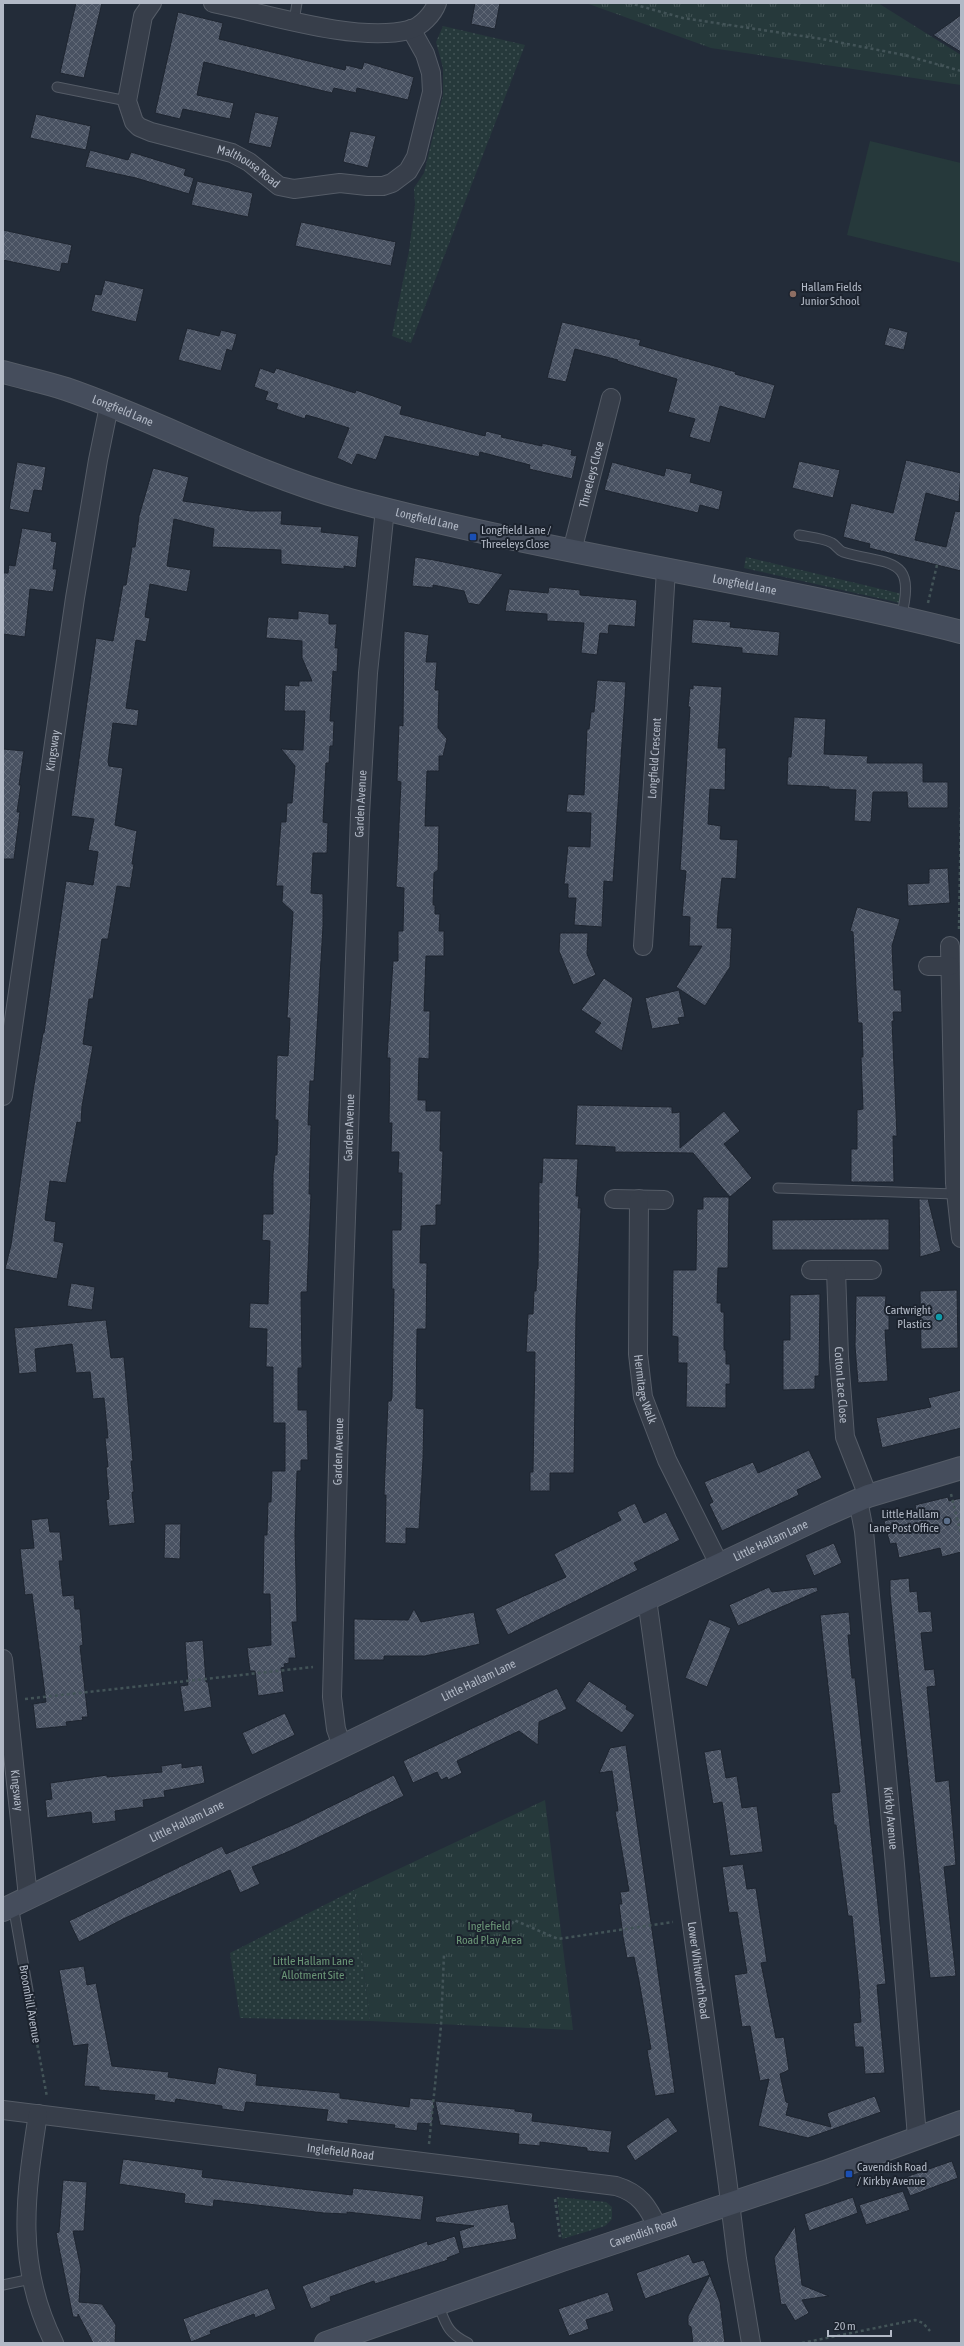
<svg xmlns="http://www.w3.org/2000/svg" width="964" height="2346" viewBox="0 0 964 2346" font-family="'Asap Condensed',sans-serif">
<defs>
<pattern id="grass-dots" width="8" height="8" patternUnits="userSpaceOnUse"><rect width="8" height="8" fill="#26393b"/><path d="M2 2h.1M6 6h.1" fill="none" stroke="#435456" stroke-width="1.8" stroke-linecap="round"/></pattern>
<pattern id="park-tufts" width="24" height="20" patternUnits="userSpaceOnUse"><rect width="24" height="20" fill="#26393b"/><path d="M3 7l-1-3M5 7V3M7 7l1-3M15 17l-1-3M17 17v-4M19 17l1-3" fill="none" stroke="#435456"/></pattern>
<pattern id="building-cross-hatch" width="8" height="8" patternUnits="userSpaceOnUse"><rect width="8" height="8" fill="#495262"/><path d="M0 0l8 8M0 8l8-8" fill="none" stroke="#616977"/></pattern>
</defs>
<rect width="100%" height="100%" fill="#232c39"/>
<path fill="url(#grass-dots)" d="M443 26 525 45 411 343 392 336 409 251 415 205 414 188 424 173 443 95V68L436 42Z
M746 557 902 594 900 603 744 568Z
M354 1890 370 2021 240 2018 230 1953Z
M557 2197 606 2202 612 2207V2219L605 2226 562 2239Z"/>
<path fill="url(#park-tufts)" d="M586 3H878L961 55V85L711 48Z
M545 1800 573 2030 370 2021 354 1890Z"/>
<path fill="#26393b" d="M870 141 961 163V263L847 235Z"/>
<path fill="url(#building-cross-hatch)" stroke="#1e2530" d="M76 3H102L84 78 60 73Z
M475 3H500L495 29 471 24Z
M178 12 223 23 219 39 345 70 346 65 362 69 364 62 414 77 408 100 357 88 356 93 334 88 332 93 204 62 197 95 234 103 230 119 183 109 180 119 155 113Z
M961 15V52L933 35Z
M255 112 279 117 271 148 248 143Z
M36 114 91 126 86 150 30 138Z
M350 131 376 136 368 168 343 162Z
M90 150 128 160 131 152 186 169 184 175 194 178 189 194 136 178 85 167Z
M197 181 253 193 248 217 191 205Z
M301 222 396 242 391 266 295 246Z
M3 230 72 245 68 264 62 263 60 272 3 260Z
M105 280 144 289 136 322 91 311 95 294 101 295Z
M562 322 641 340 639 345 736 372 735 374 775 385 765 419 720 406 710 443 689 437 695 419 668 412 677 379 617 361 618 360 575 349 566 382 547 378Z
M889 327 908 332 904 350 884 345Z
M187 328 219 336 221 330 237 334 232 351 227 349 221 371 178 360Z
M260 368 274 373 276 368 355 393 356 390 402 406 400 414 485 436 486 431 502 435 501 437 542 446V443L572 450 571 455 577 456 572 479 529 469 530 465 480 452 479 457 385 436 376 460 357 454 352 465 337 458 349 428 317 418 306 415 305 419 276 409 278 404 265 400 268 392 254 387Z
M906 460 961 473 959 502 926 493 915 540 946 547 955 511 961 512V571L869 548 870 544 843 537 851 503 893 513Z
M799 461 840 470 833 498 792 488Z
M17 462 46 467 42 491 34 490 29 513 9 509Z
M612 462 664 476 666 468 692 474 690 482 723 491 719 510 700 505 698 513 604 490Z
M153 468 189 477 183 501 251 511H282L281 524 322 527 321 532 359 536 356 568 344 566V569L281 564V550L212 547 214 529 174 519 167 566 191 570 187 592 150 584 145 617 150 618 146 642 136 640 126 708 139 710 137 726 113 723 108 762 109 766 123 768 115 825 137 831 132 864H134L130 888 117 886 108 939H102L93 999H89L83 1044 93 1046 82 1106 81 1123 77 1122 66 1183 50 1181 45 1220 56 1222 54 1241 64 1243 57 1279 5 1269 11 1245 33 1091 43 1033H44L66 881 93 885 98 852 88 850 94 819 71 816 96 638 113 641 123 585H126L132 547H135L139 516Z
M22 528 52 533 51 541 57 542 53 569H57L53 592 30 589 25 637 3 634V573H8L9 565 15 566Z
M415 557 434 560 503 574 479 605 468 603 464 591 433 585V588L412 586Z
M549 587 580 590V595L637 600 635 627 609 625 608 634 600 633 597 655 581 653 584 623 547 621V614L505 611 509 589 548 593Z
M298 611 329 614V624H337L335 648H338L337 672 333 671 330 721H334L333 746H330L329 763H326L323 822 328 823 327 853H313L311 893 323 894V926L314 1081H310L308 1125H311L309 1194H311L307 1292H301L302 1368H298V1410H307L308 1460H301V1471H297L295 1535 297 1622H292L296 1658H289V1663L284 1664 285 1667 281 1668 284 1692 258 1696 255 1671H250L247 1648 271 1645 270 1594H263L264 1535H267L268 1502H271L272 1471H285V1423H273V1367H266L267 1329 249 1328 250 1303 268 1304 270 1241 262 1240 263 1214H273V1174L275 1155H277L278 1120H275L277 1055 288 1056 290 1018H287L293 912 282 902 283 886H276L281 822H286L287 803H292L295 766 281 749 303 750 305 711H284L285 685 299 686V681H312L302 658V641L266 638 268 617 298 619Z
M693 619 731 622 730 627 780 632 778 656 742 653V648L691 643Z
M404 631 429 635 426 662H437L435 690H439L438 728 447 739 443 756H439V771H427L425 826H439L438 870 434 873 433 905H435V914H440L439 931H444V956H426L424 1011H430L429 1059 419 1058 418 1100H426V1111H441L440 1151H443L441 1205H436V1225L421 1226 420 1263H427L426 1329H417L416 1408 424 1409 423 1459 419 1529 406 1528V1544L385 1543 386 1495H384L388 1401H391L392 1397 394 1289H392V1230H401L402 1173H398L399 1152H391L392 1123H389L390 1058H387L393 961H398V931H403L404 888 396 887 401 782 397 781 398 749 399 725 403 726Z
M597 680 626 682 613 882 604 881 602 927 574 925 576 898H568V884H564L568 846 590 847 591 813 566 812 568 794 584 795 587 729H589L591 712H594Z
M693 685 722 687 718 748H726L725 790 710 789 708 824 721 826 720 839 738 840 736 879 722 878 718 912 717 928H732L730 967 705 1006 676 987 702 946H689L690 917 682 916 686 871 680 870 690 707H688L690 688 693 689Z
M794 717 826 719 824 754 868 756 867 763H923V782H948V808H908L907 792H873L871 822 854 821 856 790 829 789V787L787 785 788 757H791Z
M3 749 24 751 19 785H21L17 812H20L14 859H3Z
M948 868 950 903 908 906 907 884 929 883V869Z
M857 907 900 919 892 946 894 990H901L902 1012H893L894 1021H892L897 1136H893L894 1182H851V1149H857V1110L863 1109 861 1057H863L862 1023H858L853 932 850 931Z
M560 933H588L587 954 596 975 573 985 559 951Z
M604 978 633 998 622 1051 594 1032 601 1023 581 1010Z
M679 990 685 1017 678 1018 680 1024 652 1029 645 998Z
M577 1105 672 1107V1113L680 1112V1148L724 1111 740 1131 724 1144 752 1178 730 1197 693 1153 615 1152V1147L575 1145Z
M543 1158 578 1159 576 1196H579L578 1208H581L576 1314 574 1473H550V1491H530V1472H533L535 1352H526L528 1314H533L534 1291H536L537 1269H538L539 1182 542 1183Z
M703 1197H729L728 1268H718L717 1303H721V1312H724V1350H726V1364H730V1384H726V1408L686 1407 687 1363H678V1337L672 1336 673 1270H696L697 1209H703Z
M919 1199H928L941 1251 920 1257Z
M889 1219V1250H772V1220Z
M71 1283 95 1287 92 1310 67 1306Z
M957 1290 958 1348 921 1349 920 1291Z
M820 1294 819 1376H815V1389L783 1390V1340H790V1295Z
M856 1296H886L885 1310H889V1330H885L888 1381 858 1383 855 1346Z
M106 1320 111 1358 124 1357 133 1461H131L134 1492H132L135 1523 109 1526 106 1500 109 1499 106 1467H108L105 1438H108L104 1398 93 1399 90 1372 76 1373 72 1344 35 1349 37 1372 19 1374 14 1328Z
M961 1390V1428L882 1448 876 1418 931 1407 928 1398Z
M809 1450 822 1478 797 1490 799 1495 722 1531 709 1504 713 1502 704 1482 753 1462 758 1473Z
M948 1497 949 1501 961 1498V1552L942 1557 940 1548 899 1558 896 1543 890 1544 884 1521 917 1513 915 1505Z
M635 1503 644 1523 666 1512 680 1540 634 1563 638 1570 508 1635 495 1609 566 1577 554 1554 621 1520 617 1512Z
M48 1518 50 1532H60L63 1561H59L63 1596 74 1595 75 1609H80L83 1645 80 1646 88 1717H82L83 1720 66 1722 67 1726 36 1729 33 1704 46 1702 32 1594 25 1595 20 1549 34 1548 31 1520Z
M165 1524H181L180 1559 164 1558Z
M834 1543 842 1563 814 1576 805 1555Z
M909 1578 910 1592 917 1591 919 1612 931 1611 933 1632 921 1633 925 1670 934 1669 936 1686 927 1687 936 1782 949 1780 956 1865 944 1867 956 1976 930 1978 890 1594V1580Z
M769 1587 772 1592 817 1587 818 1591 738 1626 729 1605Z
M414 1609 421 1622 474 1612 480 1644 425 1656H384V1660H354V1619L408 1620Z
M849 1612 851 1635H848L852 1678H855L859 1717 886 1984 877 1985 885 2073 865 2074 863 2047H855L853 2023 861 2022 859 1998H860L852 1916H848L836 1825H834L831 1793 840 1792 820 1615Z
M709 1619 731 1628 707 1687 685 1678Z
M203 1640 206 1682H208L212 1707 184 1712 180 1686 188 1685 185 1642Z
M589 1681 627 1706 626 1709 635 1715 622 1733 575 1701Z
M557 1688 567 1709 539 1722 538 1745 519 1731 457 1761 462 1773 448 1780 447 1777 441 1780 437 1772 413 1783 403 1761Z
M285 1713 295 1735 252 1755 242 1733Z
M626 1745 675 2093 655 2096 647 2050 651 2049 639 1981 634 1957 627 1958 623 1937 619 1904H622L620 1892 629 1891 615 1811H618L612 1771 599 1773 610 1748Z
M721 1749 726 1778 737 1776 742 1808 757 1806 763 1852 730 1856 722 1802 713 1804 704 1752Z
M182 1763V1768L202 1765 205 1783 164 1791 165 1797 143 1800 144 1807 115 1811 116 1821 92 1824 91 1812 47 1818 45 1800 52 1799 50 1783 107 1775V1777L162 1772 161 1766Z
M394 1775 404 1796 290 1851 252 1867 260 1884 240 1893 230 1870 123 1919 79 1942 69 1921 222 1846 226 1854 295 1824Z
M743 1864 747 1889 756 1888 767 1962 761 1963 776 2038 784 2037 789 2070 780 2074 786 2102 789 2103 786 2115 831 2127 827 2113 875 2096 881 2112 808 2138 758 2126 769 2079 760 2081 750 2026 742 2027 734 1975 747 1973 737 1912 729 1913 722 1867Z
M84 1966 87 1985 96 1983 112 2066 169 2072 168 2077 215 2084 218 2067 257 2074 256 2085 340 2093V2098L409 2107 410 2098 434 2100 432 2124 418 2123 417 2131 394 2128 395 2125 348 2120V2124L326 2121 328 2110 246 2102 244 2112 222 2109V2106L176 2099 175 2103 154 2100 155 2095 99 2090V2087L84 2086 88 2044 73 2046 59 1970Z
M435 2101 515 2109V2111L533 2113 532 2121 612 2131 609 2153 587 2151V2148L540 2142V2146L518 2144 519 2134 440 2125Z
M668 2117 678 2131 635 2161 626 2146Z
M123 2159 203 2170 202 2177 352 2195 353 2188 424 2196 421 2220 347 2212V2214L324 2213 214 2200 213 2207 184 2203 185 2194 119 2184Z
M952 2161 958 2178 910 2196 903 2178Z
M63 2180 87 2182 84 2231H73L81 2269 79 2302 102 2304 116 2325 115 2343H93L78 2314V2317H73L56 2233 59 2232Z
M903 2191 910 2210 866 2225 859 2205Z
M853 2197 858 2213 809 2231 804 2214Z
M508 2204 511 2222H514L517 2239 463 2249 459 2231 474 2226 436 2222 435 2217Z
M795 2226 802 2285 829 2296 802 2300 809 2313 795 2321 785 2304 781 2305 774 2258Z
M455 2236 460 2253 447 2258 448 2260 375 2284 374 2281 330 2297 331 2301 311 2309 302 2286 427 2241 428 2245Z
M689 2254 693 2263 704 2260 720 2302 725 2343H693L691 2327 688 2325V2316L710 2275 645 2299 636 2273Z
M268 2288 276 2309 255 2318 254 2314 210 2331 211 2334 191 2342 183 2319Z
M608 2292 614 2311 586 2320 589 2329 569 2336 558 2309Z"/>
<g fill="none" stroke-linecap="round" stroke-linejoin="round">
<defs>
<path id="lane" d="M294 21 297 3
M57 87 127 101
M799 535C809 537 823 538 832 543 836 545 838 550 843 552 890 566 917 555 901 618
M778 1188 955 1194
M13 1905 32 2013
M3 2285 31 2279
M438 2304C446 2324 447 2333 468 2343"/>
<g id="street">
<path id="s1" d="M152 3 143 16 127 101 134 122 139 127 151 132 232 153 249 162 279 186 294 189 340 183 367 186H383L392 183 408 171 416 157 432 92 431 73 425 54 411 29"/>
<path d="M213 3C267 14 356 43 409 30 421 27 433 14 437 3"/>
<path id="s2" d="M572 551 611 398"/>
<path id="s3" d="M643 946 666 570"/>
<path d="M950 946 955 1183 961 1238"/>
<path d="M928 966H950"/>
<path id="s4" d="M3 1096 75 598 98 460 109 406"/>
<path d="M614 1199 664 1200"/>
<path id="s5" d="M639 1199 638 1354 643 1397 667 1460 719 1564"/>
<path d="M811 1270H872"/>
<path id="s6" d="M836 1270 839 1357 845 1437 868 1496"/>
<path id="s7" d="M858 1500 864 1531 895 1864 917 2137"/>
<path id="s8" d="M647 1599 727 2178 737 2259 751 2343"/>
<path id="s9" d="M3 1659 28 1897"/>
<path id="s10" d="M342 1746 336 1729 332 1697 340 1390 360 815 368 673 385 509"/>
<path id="s11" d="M3 2110 616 2186C640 2193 648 2207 658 2228"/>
<path d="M38 2114C25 2197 15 2264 54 2343"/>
</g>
<g id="secondary">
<path id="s12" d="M3 372C24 378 45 382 66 389 163 422 250 473 350 500 551 554 759 581 961 632"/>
<path id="s13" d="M3 1910 647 1599 825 1515 868 1496 961 1468"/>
<path id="s14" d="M326 2343 562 2260 825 2172 961 2122"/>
</g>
</defs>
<use href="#lane" stroke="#555c67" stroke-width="11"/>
<use href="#street" stroke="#555c67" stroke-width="20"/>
<use href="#secondary" stroke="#555c67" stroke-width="24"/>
<path stroke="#435458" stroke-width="2.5" stroke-dasharray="3 3" stroke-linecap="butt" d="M629 3 683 18 822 39 904 55 961 71
M928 603 937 565
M959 929 961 807
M951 1494 961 1534
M25 1699 313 1667
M512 1924 514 1920 558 1939 673 1922
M34 2027 47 2097
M429 2144 441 2026 444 1955
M555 2199 560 2237
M802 2343 915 2320 923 2323 930 2331"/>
<use href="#lane" stroke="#373e4a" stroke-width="9"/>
<use href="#street" stroke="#373e4a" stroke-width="18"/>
<use href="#secondary" stroke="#454d5c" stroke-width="22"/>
</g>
<circle fill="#8d6e63" stroke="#1c232e" stroke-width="1.5" cx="793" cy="294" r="4"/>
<g fill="#1a4fb4" stroke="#1c232e" stroke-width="1.5">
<rect x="469" y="533" width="8" height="8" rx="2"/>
<rect x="845" y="2170" width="8" height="8" rx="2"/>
</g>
<circle fill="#0f9aa8" stroke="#1c232e" stroke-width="1.5" cx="939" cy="1317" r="4"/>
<circle fill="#5c6f8a" stroke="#1c232e" stroke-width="1.5" cx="947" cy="1521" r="4"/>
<g text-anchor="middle" stroke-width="4" stroke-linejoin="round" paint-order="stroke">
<g font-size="12" fill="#b2b9c6" stroke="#1c232e">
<text dy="4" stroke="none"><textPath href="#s1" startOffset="249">Malthouse Road</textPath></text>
<text dy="4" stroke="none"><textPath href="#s12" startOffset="126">Longfield Lane</textPath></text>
<text dy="4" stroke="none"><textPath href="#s2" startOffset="79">Threeleys Close</textPath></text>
<text dy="4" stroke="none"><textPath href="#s12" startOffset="450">Longfield Lane</textPath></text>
<text dy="4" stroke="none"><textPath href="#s12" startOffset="774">Longfield Lane</textPath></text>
<text dy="4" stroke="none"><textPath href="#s4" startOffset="349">Kingsway</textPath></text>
<text dy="4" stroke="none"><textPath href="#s3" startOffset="188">Longfield Crescent</textPath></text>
<text dy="4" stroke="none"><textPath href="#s10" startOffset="944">Garden Avenue</textPath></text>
<text dy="4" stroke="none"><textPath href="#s10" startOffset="620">Garden Avenue</textPath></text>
<text dy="4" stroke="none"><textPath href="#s6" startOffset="115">Cotton Lace Close</textPath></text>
<text dy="4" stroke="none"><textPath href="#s5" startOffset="191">Hermitage Walk</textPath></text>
<text dy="4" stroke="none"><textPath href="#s10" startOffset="296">Garden Avenue</textPath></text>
<text dy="4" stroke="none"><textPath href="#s13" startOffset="852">Little Hallam Lane</textPath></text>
<text dy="4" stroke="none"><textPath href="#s13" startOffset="528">Little Hallam Lane</textPath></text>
<text dy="4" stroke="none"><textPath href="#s9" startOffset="132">Kingsway</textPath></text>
<text dy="4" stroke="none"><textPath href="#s7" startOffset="320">Kirkby Avenue</textPath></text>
<text dy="4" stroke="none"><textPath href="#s13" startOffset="204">Little Hallam Lane</textPath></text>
<text dy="4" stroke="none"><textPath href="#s8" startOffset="375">Lower Whitworth Road</textPath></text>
<text transform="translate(30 2004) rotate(80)" y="4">Broomhill Avenue</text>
<text dy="4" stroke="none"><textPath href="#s11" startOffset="340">Inglefield Road</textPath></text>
<text dy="4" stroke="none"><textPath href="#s14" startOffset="336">Cavendish Road</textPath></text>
</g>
<g font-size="12" fill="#b2b9c6" stroke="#1c232e" text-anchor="start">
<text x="801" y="291">Hallam Fields<tspan x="801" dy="14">Junior School</tspan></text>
<text x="481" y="534">Longfield Lane /<tspan x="481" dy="14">Threeleys Close</tspan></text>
<text x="931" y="1314" text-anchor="end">Cartwright<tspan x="931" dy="14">Plastics</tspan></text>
<text x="939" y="1518" text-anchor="end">Little Hallam<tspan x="939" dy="14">Lane Post Office</tspan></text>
<text x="857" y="2171">Cavendish Road<tspan x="857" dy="14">/ Kirkby Avenue</tspan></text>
</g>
<g font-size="12" fill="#6a9576" stroke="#1c232e">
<text x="489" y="1930">Inglefield<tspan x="489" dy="14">Road Play Area</tspan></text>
<text x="313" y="1965">Little Hallam Lane<tspan x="313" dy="14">Allotment Site</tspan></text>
</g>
</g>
<rect width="964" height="2346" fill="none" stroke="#b2b9c6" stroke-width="8"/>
<path d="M828 2330v6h63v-6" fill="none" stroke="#b2b9c6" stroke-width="2"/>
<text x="834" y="2330" font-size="12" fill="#b2b9c6" stroke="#1c232e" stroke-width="3" paint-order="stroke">20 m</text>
</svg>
